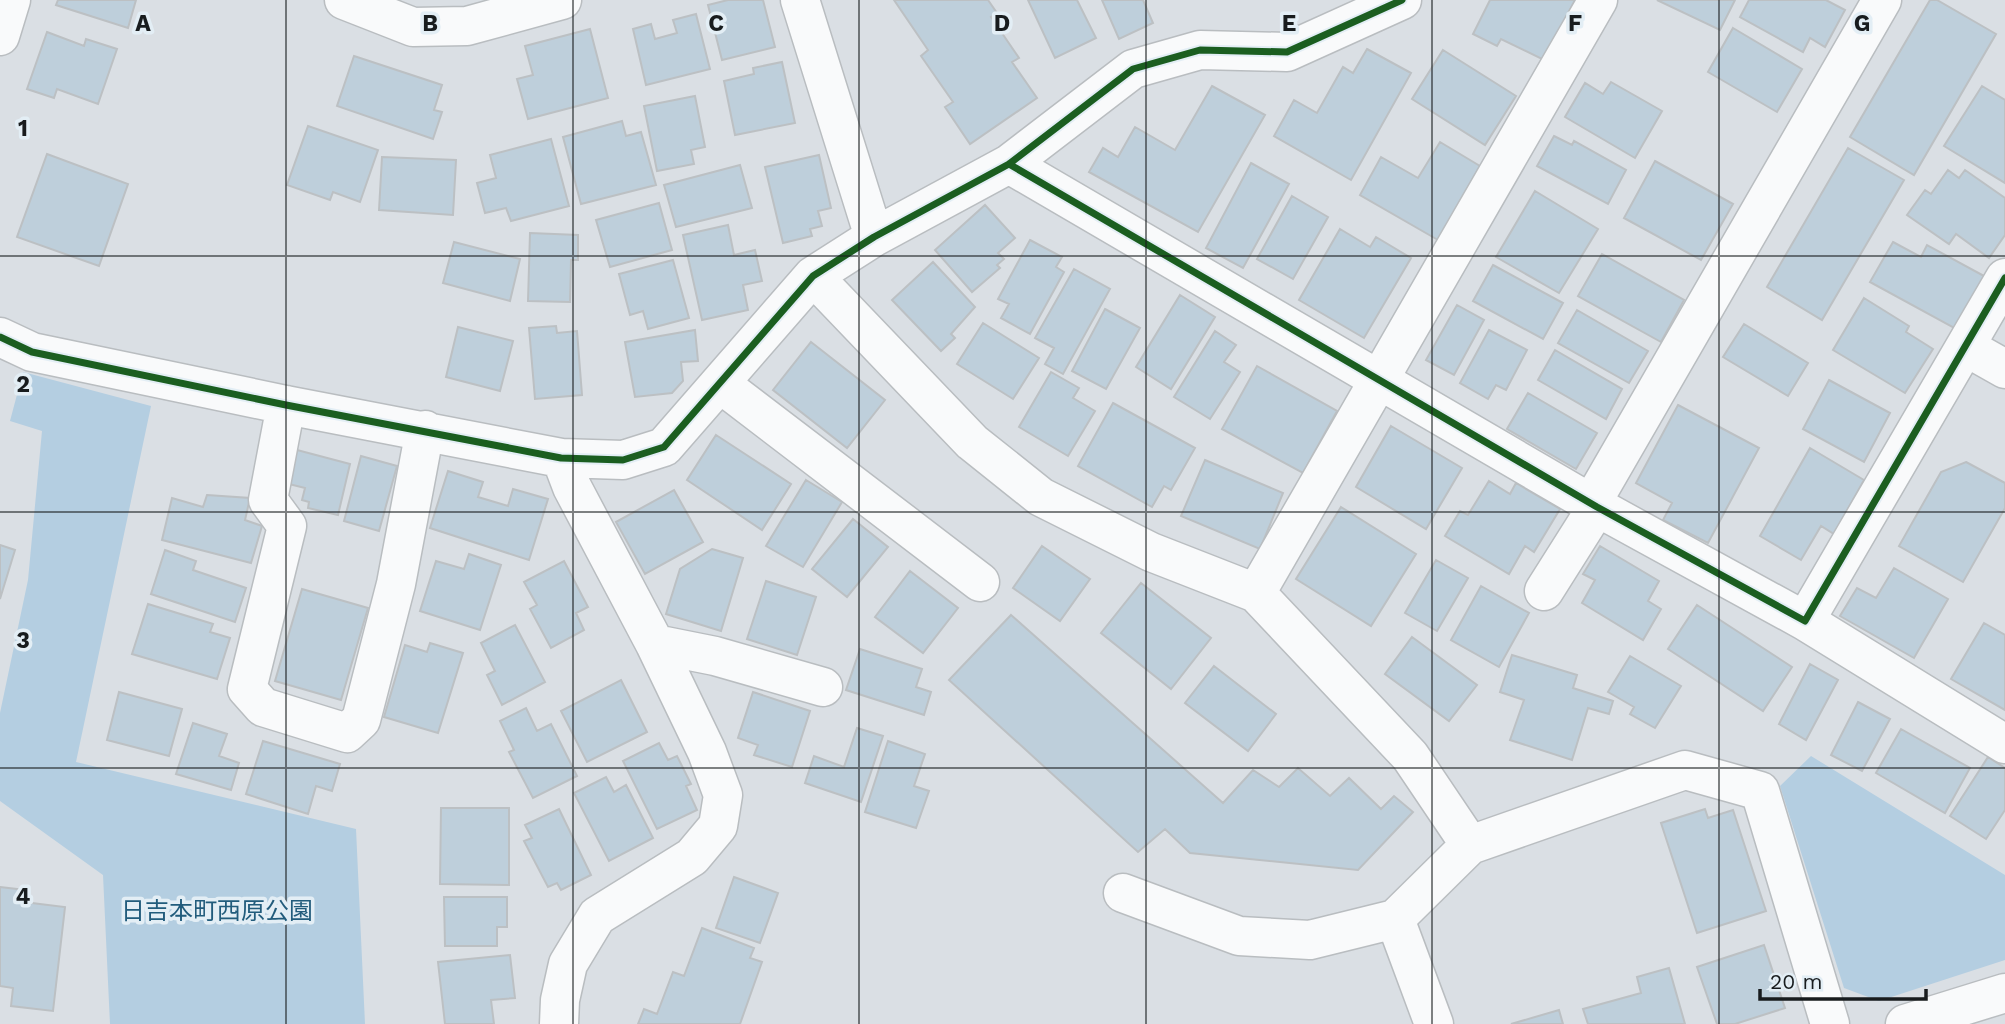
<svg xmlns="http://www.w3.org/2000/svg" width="2005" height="1024" viewBox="0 0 2005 1024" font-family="'Work Sans','Noto Sans JP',sans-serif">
<rect width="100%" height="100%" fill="#dadfe4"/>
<path fill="#b4cee1" d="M23 372 151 406 76 762 356 829 365 1024H110L103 875 0 801V713L28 580 42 431 10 421Z
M1811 756 2005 875V960L1879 1001 1844 988 1780 786Z"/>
<path fill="#becfdb" stroke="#bcc0c3" stroke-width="2" d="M58 0H136L128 28 56 5Z
M728 0H763L775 47 722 60 708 5Z
M894 0H988L997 13 991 17 1019 58 1012 62 1037 98 970 144 945 107 953 102 921 56 928 50Z
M1028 0H1077L1096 38 1055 58Z
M1102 0H1143L1153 23 1119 39Z
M1490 0H1575L1544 60 1501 39 1497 46 1473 34Z
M1657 0H1735L1720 30Z
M1749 0H1826L1845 10 1825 47 1810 38 1803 52 1740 17Z
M1930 0H1937L1996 34 1914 175 1850 137Z
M696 14 710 69 646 85 633 29 651 24 655 39 677 33 673 20Z
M1733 28 1802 69 1777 112 1708 72Z
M590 29 608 98 528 119 517 79 533 75 525 46Z
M47 32 84 46 86 39 117 49 98 104 57 89 54 98 27 89Z
M1367 49 1411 73 1351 180 1274 136 1294 100 1317 113 1343 67 1353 73Z
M1443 50 1516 96 1485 145 1412 99Z
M354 56 442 85 434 110 442 112 433 139 337 106Z
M782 62 795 123 735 135 724 81 754 74 753 68Z
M1611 82 1662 111 1635 158 1565 117 1585 83 1603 94Z
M1212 86 1265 115 1198 232 1089 172 1103 148 1118 157 1135 127 1175 150Z
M1982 86 2005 100V183L1944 146Z
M695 96 705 147 691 150 694 164 657 171 644 106Z
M622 121 626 136 641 132 656 185 581 204 563 137Z
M308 126 378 150 360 202 333 192 330 200 287 185Z
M1554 136 1572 145 1574 141 1626 170 1608 204 1537 166Z
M551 139 569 206 511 221 506 208 485 213 477 183 496 178 490 155Z
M1440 142 1480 166 1438 240 1360 195 1381 157 1418 178Z
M1848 148 1904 180 1822 320 1767 287Z
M47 154 128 184 99 266 17 237Z
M819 155 831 208 818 211 822 226 810 229 812 236 783 243 765 167Z
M382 157 456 160 453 215 379 210Z
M1655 161 1733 204 1701 260 1624 218Z
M1251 163 1289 184 1243 268 1206 248Z
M740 165 752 208 676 227 664 185Z
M1948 170 1959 178 1965 170 2005 198V235L1989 258 1956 234 1949 244 1907 215 1925 190 1931 194Z
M1535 191 1598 229 1559 293 1496 257Z
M1292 196 1328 217 1293 279 1257 259Z
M659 203 672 250 610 267 596 220Z
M985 205 1015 238 998 253 1004 259 997 265 1000 268 972 292 935 250Z
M728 225 734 255 755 250 762 281 743 285 748 310 702 320 683 235Z
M1340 229 1370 247 1376 237 1411 258 1364 338 1299 300Z
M530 233 578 235V260H571L570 302 528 301Z
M1030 240 1062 257 1056 267 1064 272 1030 334 1001 318 1009 304 998 299Z
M454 242 520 259 510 301 443 283Z
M1893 242 1921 257 1927 245 1984 276 1956 329 1870 282Z
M1602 254 1684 300 1661 342 1578 296Z
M673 260 689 318 648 329 643 311 630 315 619 274Z
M933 262 975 307 951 334 955 338 941 351 892 300Z
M1493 265 1563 303 1543 339 1473 301Z
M1074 269 1110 289 1063 374 1045 364 1054 348 1035 338Z
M1180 295 1215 317 1171 389 1136 367Z
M1864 298 1909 326 1906 332 1933 349 1905 393 1833 350Z
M1457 305 1484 320 1454 375 1426 360Z
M1105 309 1140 328 1106 389 1072 371Z
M1577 310 1648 351 1629 383 1558 343Z
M983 323 1039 358 1013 399 957 364Z
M1744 324 1808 363 1788 396 1723 357Z
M556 326 557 333 577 331 582 395 535 399 529 328Z
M458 327 513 341 500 391 446 377Z
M695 330 698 361 681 362 683 381 672 393 635 397 625 342Z
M1489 330 1527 350 1506 390 1496 385 1488 399 1460 383Z
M1215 331 1236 345 1224 362 1240 372 1210 419 1174 397Z
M811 342 885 400 847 448 773 390Z
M1555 350 1622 389 1606 419 1538 380Z
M1257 366 1337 411 1303 473 1222 429Z
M1051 372 1079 388 1073 398 1095 411 1068 456 1019 427Z
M1829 380 1890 413 1864 462 1803 429Z
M1528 393 1597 433 1576 469 1507 429Z
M1113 403 1195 448 1171 490 1164 486 1152 507 1078 466Z
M1678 405 1759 448 1708 543 1663 520 1672 503 1636 483Z
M1391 426 1462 468 1426 529 1356 487Z
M716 435 791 484 762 530 687 480Z
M1810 448 1864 480 1834 534 1821 526 1801 560 1760 536Z
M297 450 350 464 338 515 308 508 309 502 302 500 305 488 289 484Z
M361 456 397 466 379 531 344 521Z
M1205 460 1283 493 1260 549 1181 516Z
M1966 462 2005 483V508L1963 582 1899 546 1941 472Z
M448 471 483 482 478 497 508 506 513 489 548 499 529 560 430 528Z
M806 480 842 502 803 567 766 546Z
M1489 481 1510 494 1516 483 1560 509 1534 552 1525 546 1509 574 1445 536 1460 511 1468 515Z
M674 490 703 542 645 574 616 522Z
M207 495 250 498 245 520 262 526 251 563 162 540 172 498 203 507Z
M1341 507 1416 554 1371 626 1296 579Z
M853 519 888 547 847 597 812 569Z
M0 545 15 550 0 599Z
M1042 546 1090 579 1060 621 1013 588Z
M1600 546 1659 581 1648 601 1661 609 1643 640 1582 603 1595 580 1583 574Z
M712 549 743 558 721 631 666 614 680 569Z
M165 550 196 561 193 570 246 588 235 622 151 594Z
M469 554 501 565 480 630 420 611 436 561 464 569Z
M1436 560 1468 578 1437 631 1405 613Z
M564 561 588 607 576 613 584 630 551 648 530 609 537 605 524 582Z
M1894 568 1948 599 1914 658 1840 616 1857 588 1876 598Z
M910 571 958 608 923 653 875 617Z
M766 581 816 597 797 655 747 639Z
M1141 583 1211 638 1171 689 1101 633Z
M1481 586 1529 613 1499 667 1451 640Z
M302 589 368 608 341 700 275 681Z
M148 604 213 624 210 632 230 638 217 679 132 654Z
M1697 605 1792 667 1763 711 1668 649Z
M1011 615 1223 803 1253 770 1279 787 1298 768 1330 796 1349 778 1381 809 1394 796 1413 812 1358 870 1190 853 1165 829 1138 852 949 680Z
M1984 623 2005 635V710L1951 679Z
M515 625 545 682 502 705 487 675 495 671 481 643Z
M1412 637 1477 685 1449 721 1385 674Z
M430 643 463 653 438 733 384 717 405 645 427 652Z
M860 649 922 669 916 687 931 692 924 715 846 690Z
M1512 655 1577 675 1573 688 1613 701 1609 714 1588 708 1572 760 1510 740 1524 700 1500 692Z
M1630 656 1681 686 1655 728 1630 714 1634 707 1608 692Z
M1810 664 1838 680 1806 740 1779 724Z
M1214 666 1276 714 1248 751 1185 703Z
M621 680 647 732 587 762 561 711Z
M119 692 182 709 169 756 107 740Z
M753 692 810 711 792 767 754 755 758 745 738 738Z
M1858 702 1890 719 1862 771 1831 755Z
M526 708 537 731 551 724 577 776 533 798 509 752 514 750 500 721Z
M193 723 227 734 219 756 239 763 231 790 176 774Z
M857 728 883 736 861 802 805 783 814 756 844 767Z
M1901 729 1970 768 1945 813 1876 773Z
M263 741 340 764 332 791 316 786 308 814 246 794Z
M888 741 925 754 914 786 929 791 916 828 865 812Z
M659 743 668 760 677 756 691 784 686 786 697 810 657 829 623 761Z
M1988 757 2005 768V810L1986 839 1950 816Z
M606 777 614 792 626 785 653 838 609 861 574 793Z
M441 808H509V885L440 884Z
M559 809 591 875 561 890 557 883 548 887 524 841 532 838 525 825Z
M1705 809 1708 818 1733 810 1766 911 1697 933 1661 823Z
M734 877 778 893 760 943 716 928Z
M0 887 25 890 24 902 65 907 53 1011 11 1006 13 988 0 986Z
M444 897H507V927H497V946H445Z
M702 928 754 948 750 958 762 962 740 1024H638L644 1009 657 1014 673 972 684 976Z
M1764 945 1785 1008 1735 1024H1717L1697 967Z
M510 955 515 998 491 1000 494 1024H445L438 962Z
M1669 968 1685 1024H1588L1583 1009 1641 993 1637 977Z
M1559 1010 1563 1024H1511Z"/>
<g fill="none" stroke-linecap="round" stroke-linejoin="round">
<defs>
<path id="minor" d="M344 0 413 27 467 26 562 0
M800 0 874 237
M0 36 11 0
M1009 164 1597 507 1805 621 2005 278
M813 276 972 442 1041 497 1151 552 1256 593 1410 756 1470 845
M0 337 32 352 286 405 561 458 623 460 664 447 813 276 874 237 1009 164 1133 69 1200 50 1287 52 1402 0
M1966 347 2005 369
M722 385 980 582
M286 405 268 500 287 526 247 689 263 707 347 733 361 720 396 584 425 430
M1591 504 1882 0
M1544 591 1597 507
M1256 593 1598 0
M1805 621 2005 744
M655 644 715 656 823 687
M1123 893 1239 936 1310 940 1395 919 1470 845 1685 770 1760 791 1830 1024
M1395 919 1434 1024
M559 1024 560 1000 568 964 597 916 692 857 718 826 723 795 707 752 655 644 572 487 561 458
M1905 1024 2005 993"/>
</defs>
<use href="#minor" stroke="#b9bdc0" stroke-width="41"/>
<use href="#minor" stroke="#f9fafb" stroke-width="38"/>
<defs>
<path id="cycleway" d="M1009 164 1597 507 1805 621 2005 278
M0 337 32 352 286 405 561 458 623 460 664 447 813 276 874 237 1009 164 1133 69 1200 50 1287 52 1402 0"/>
</defs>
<use href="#cycleway" stroke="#e3eef5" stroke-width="11"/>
<use href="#cycleway" stroke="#1b5e20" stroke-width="7"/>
</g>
<path fill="none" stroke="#181c1e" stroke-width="2" stroke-opacity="0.55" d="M286 0V1024M573 0V1024M859 0V1024M1146 0V1024M1432 0V1024M1719 0V1024M0 256H2005M0 512H2005M0 768H2005"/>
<g text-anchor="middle" stroke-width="7" stroke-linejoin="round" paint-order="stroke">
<g font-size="24" fill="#225c7c" stroke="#e3eef5">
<text x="217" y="919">日吉本町西原公園</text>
</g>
</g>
<g font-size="23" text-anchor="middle" font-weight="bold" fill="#181c1e" stroke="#e3eef5" stroke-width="7" stroke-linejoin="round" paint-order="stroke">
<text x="143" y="31">A</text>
<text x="430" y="31">B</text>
<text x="716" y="31">C</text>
<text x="1002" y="31">D</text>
<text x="1289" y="31">E</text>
<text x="1575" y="31">F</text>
<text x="1862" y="31">G</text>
<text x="23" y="136">1</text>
<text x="23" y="392">2</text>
<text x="23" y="648">3</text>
<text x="23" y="904">4</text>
</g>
<path d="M1760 989v10h166v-10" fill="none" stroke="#181c1e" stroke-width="3.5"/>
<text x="1770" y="989" font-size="21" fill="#181c1e" stroke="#e3eef5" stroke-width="5" paint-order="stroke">20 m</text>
</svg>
